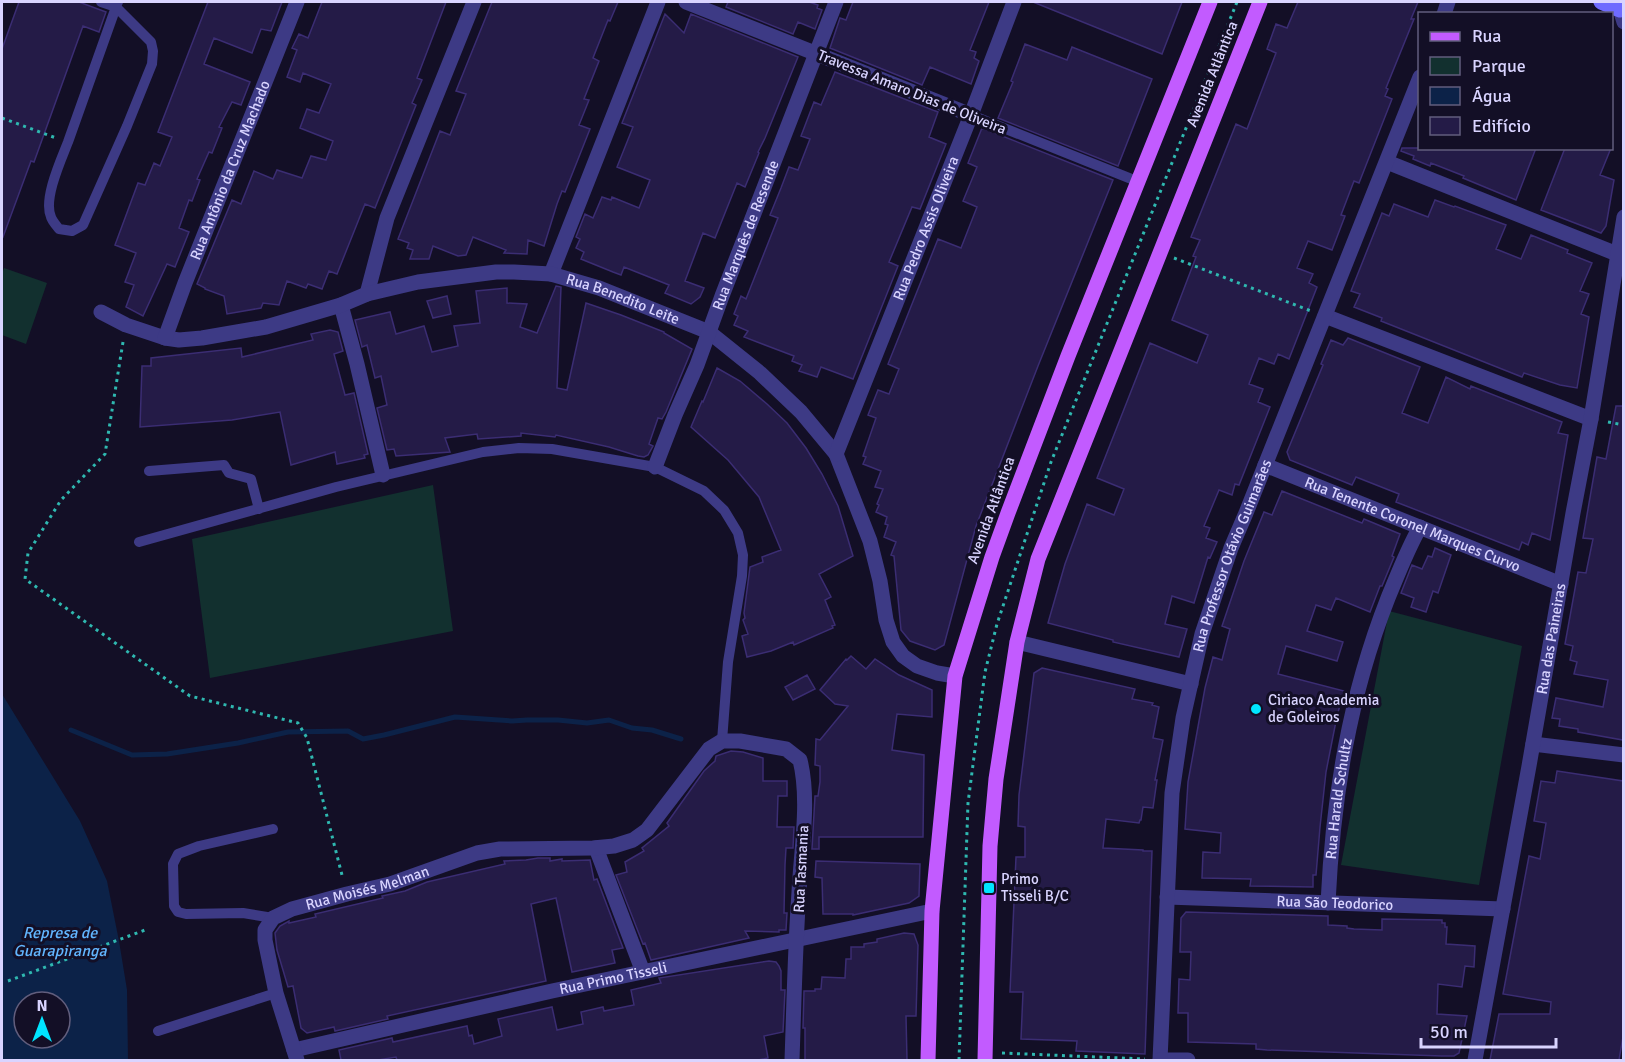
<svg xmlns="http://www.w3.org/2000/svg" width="1625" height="1062" viewBox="0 0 1625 1062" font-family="Signika,sans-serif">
<rect width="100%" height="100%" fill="#130f26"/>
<path fill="#12302f" d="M4 268 47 283 26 344 2 335V274Z
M433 485 453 631 210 678 192 539Z
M1389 611 1522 646 1479 885 1341 865Z"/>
<path fill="#0c2248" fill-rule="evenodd" d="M2 694 80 821 107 881 119 941 127 990 128 1060H2ZM24 1002H60V1038H24Z"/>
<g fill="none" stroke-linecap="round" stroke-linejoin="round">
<path stroke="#0c2248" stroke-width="5" d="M71 730 132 755 167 754 238 743 288 732 348 731 363 739 384 735 455 717 512 721 527 720H558L587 723 609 720 632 728 652 730 681 739"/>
</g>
<path fill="#241b47" stroke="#3b2d73" stroke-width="1.5" d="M19 2H79L106 12 99 32 83 26 34 162 31 161 3 237 2 236V49Z
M208 2H282L271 31 261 29 252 53 214 38 204 64 250 82 241 105 232 102 219 127 222 128 212 153 209 152 197 179 200 180 192 201 189 200 179 228 189 232 175 267 167 264 143 316 126 307 134 285 125 282 136 253 115 245 138 183 145 185 154 163 160 166 172 137 158 132Z
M322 2H446L417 78 422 80 412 103 416 105 375 208 365 204 337 274 329 271 322 289 308 284 306 288 287 281 279 305 263 303 261 308 227 314 224 296 205 289V288L197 284 232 200 241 204 254 171 273 179 277 170 302 178 311 156 326 160 333 141 300 128 307 109 319 113 331 84 303 73 300 82 287 77 297 50 292 48 299 34 308 38Z
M492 2H618L610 21 608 20 593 58 599 61 584 99 589 100 579 125 590 129 565 192 562 191 557 204 544 246 528 240 527 254 504 253 506 250 473 237 466 255 458 256 433 246 429 259H410L413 250 407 248 409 243 398 239 440 131 450 135 466 94 456 91Z
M728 2H809L818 5 817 8 822 10 815 29 798 22 793 34 726 7Z
M853 2H989L970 50 976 52 974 58 979 61 971 84 930 67 922 85 830 48 840 18 846 20Z
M1033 2H1182L1162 54Z
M1298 2H1418L1411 19H1414L1386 88 1388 89 1385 96 1392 99 1359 183 1354 181 1341 215 1345 216 1332 250 1308 241 1297 268 1313 274 1309 283 1317 287 1289 359 1278 354 1274 364 1259 358 1249 384 1263 389 1258 402 1270 407 1239 485 1235 484 1232 495 1219 490 1204 526 1210 528 1206 538 1217 542 1210 558 1208 557 1194 603 1172 596 1165 624 1187 629 1179 657 1113 642V640L1048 623 1065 564 1087 504 1114 515 1124 489 1097 478 1150 343 1197 363 1208 335 1172 320 1196 257 1193 256 1200 240 1191 237 1236 124 1247 129 1252 116 1276 53 1267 49 1276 24 1287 28Z
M665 14 684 33 691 14 798 57 765 138 758 152 759 153 745 187 737 183 715 238 703 233 685 281 704 288 700 297 691 304 665 293 669 285 624 267 621 275 613 272 581 259 584 252 576 248 580 239 576 237 585 214 593 218 602 197 611 200 612 197 639 208 650 180 617 167 633 127 622 123Z
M1025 44 1067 60 1072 47 1152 79 1118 166 998 118 1013 82 1011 81Z
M835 72 938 112 929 137 946 144 920 209 912 207 889 262 898 266 853 379 821 367 817 377 799 371 802 365 792 361 794 356 744 337 748 331 734 325 738 316 734 314 741 296 746 299 778 218 770 215 781 188 789 167 798 170 810 139 801 136 814 102 821 105Z
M982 128 1113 180 1038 366 976 526 944 645 935 650 910 641 901 630 894 556 891 555 896 542 884 537 888 525 885 524 887 517 876 512 879 505 877 504 883 489 875 487 881 471 863 464 866 457 863 456 876 418 868 415 878 390 889 394 899 369 888 364 938 239 961 248 977 207 963 201 977 167 968 163Z
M1402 148H1536L1516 200 1463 178 1464 176 1431 163 1430 166 1413 159 1414 156 1401 151Z
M1565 148H1611L1600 175 1614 180 1606 226 1601 233 1541 210Z
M1435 200 1454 207 1455 206 1506 225 1496 249 1521 259 1531 235 1568 250 1567 253 1592 263 1580 291 1589 294 1581 314 1589 317 1577 388 1560 385 1524 373 1522 377 1381 321 1382 318 1354 307 1360 294 1351 291 1382 213 1389 216 1394 204 1428 217Z
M556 286 561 287 557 388 567 390 586 303 621 315 664 332V333L692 349 666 412 662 419 658 418 649 444 653 446 648 455 644 457 638 456 609 447 556 435 555 437 521 433V436L478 439 477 434 445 438 450 452 396 456 394 449 387 450 377 408 387 405 381 376 375 378 367 345 362 347 355 320 390 312 396 334 424 326 432 352 458 346 454 326 480 323 476 291 507 288V303L527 304 520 327 537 333Z
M447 296 451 314 433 318 427 301Z
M330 330 338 332 343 351 334 354 345 395 354 393 368 454 364 455 365 458 337 464 335 452 291 465 280 412 232 420 140 427 142 366H151V358L241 348 242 357 313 340 311 334Z
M1348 338 1420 367 1402 413 1428 423 1446 377 1470 389 1471 386 1562 422 1558 433 1568 435 1550 540 1532 533 1528 545 1522 542 1519 550 1396 502 1399 494 1356 477 1352 485 1290 460 1287 452 1323 365 1321 364 1331 340 1343 345Z
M717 368 740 381 767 404 787 423 806 448 822 474 838 506 853 556 819 574 831 597 825 600 835 625 832 626 833 628 794 645 793 642 771 651 747 657 742 636 748 634 743 620 745 618 744 613 750 567 763 562 762 557 781 550 759 497 728 460 691 427 702 401 703 402Z
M1616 406H1623V740L1578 732V729L1559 726 1560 719 1552 718 1556 698 1603 707 1608 680 1574 674 1577 662 1570 660 1573 646 1565 644 1578 572 1586 573 1593 539 1583 538 1597 457 1606 459Z
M1282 491 1362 523 1364 519 1400 534 1392 556 1394 557 1382 586H1380L1370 612 1336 598 1331 610 1316 605 1307 631 1343 642 1337 661 1286 646 1278 674 1344 691 1337 716 1326 772 1320 827 1316 875H1313V887L1250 886 1251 879 1202 878 1203 852 1220 853 1221 833 1185 829 1188 782 1205 688 1213 657 1222 660 1230 629 1222 626 1244 561 1264 512 1272 515Z
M1435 548 1451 555 1438 593 1433 591 1426 612 1411 607 1414 598 1401 593 1412 565 1422 569 1428 556 1432 557Z
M851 656 866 669 875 659 899 675 932 690V717L897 714 892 750 924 755 923 837H819V849H812L815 796H818L820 782V766L815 765 816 739 820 740 848 706 835 704 820 690 846 659 847 660Z
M1042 668 1135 689 1132 699 1153 703 1152 705 1159 707 1153 738 1163 740 1155 780H1157L1153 808 1143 807 1141 820H1140L1139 823 1106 819 1103 848 1143 850V851H1152L1145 1054 1076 1051 1077 1041 1021 1039 1023 992H1010L1016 857H1025V827L1018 826 1019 795 1034 673Z
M807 675 815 689 793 700 785 687Z
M731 751 743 752 763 758V781H787V796H778L777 827H794L793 848H786L785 865 784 913H787L786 930H779V932L745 931 749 938 651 960 645 943 643 944 616 875 627 872 625 862 644 851 642 848 669 826 667 823 704 771 715 761 716 756Z
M1557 771 1623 781V1037L1619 1060H1490L1499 1014H1550L1551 1002 1503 994 1529 856 1540 859 1546 823 1534 821 1541 781 1555 783Z
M538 858H550V861L562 859V861L590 860 594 880 597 879 623 948 612 950 615 963 572 972 556 898 531 904 546 981 387 1016 388 1019 335 1031 334 1027 307 1033 301 1028 293 986 288 987 277 950 275 933 280 926 289 921V923L316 917 315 914 383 898 382 896 405 891 427 882 505 864 504 861 526 860Z
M816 861 920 864 919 896 909 903 853 915V914H823L822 878 815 877Z
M1186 912 1328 916V925L1347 926V928L1354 929 1382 930V919L1442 920V923H1445V927H1447L1446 944 1475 946 1474 967 1465 966 1462 987 1438 984 1437 1014 1467 1016 1459 1053 1454 1056H1442L1267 1050 1256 1049V1044L1188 1042V1013H1178L1179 979 1190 980 1191 952H1180L1181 918Z
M904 933 914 934 918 945 916 1016H906L907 1060H805V1028H803L804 991H815V989H821L822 977 845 978 846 959H851V947H864V944L877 942V939Z
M769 961 776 962 779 966 781 971V990H785L783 1032 764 1036 768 1058 758 1060H397L396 1057 378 1060H341L339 1050 392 1038 393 1042 467 1026 469 1036 472 1035 474 1044 502 1036 498 1019 552 1007 557 1030 583 1024 581 1012 603 1007 604 1011 634 1005 631 990 661 983 659 978Z"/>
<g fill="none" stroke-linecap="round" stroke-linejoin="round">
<path stroke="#2fb8b0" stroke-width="3" stroke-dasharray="3 4.5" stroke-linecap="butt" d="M2 118 56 138
M1174 258 1311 311
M123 342 105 454 61 500 28 553 25 579 190 696 298 723 307 738 343 879
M1608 422 1624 425
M8 981 145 930
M1002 1053 1145 1059
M959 1060 968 803 985 672 997 624 1051 462 1237 2"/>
<path stroke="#3d3a85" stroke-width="10" d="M101 2 116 7 151 42 153 51 152 64 127 126 83 225 72 231 59 229C57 226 52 221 51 217 43 199 61 160 68 142L116 7 118 2
M971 115 1139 182
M149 471 224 465 229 473 251 479 259 509
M139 542 336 487 483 452 519 448 552 449 655 467 704 491 724 510 738 533 743 555 742 576 728 662 722 741
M273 829 199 846 178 854 173 864 174 906 178 912 186 914 243 913 273 918
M158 1031 276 993"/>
<g stroke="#3d3a85" stroke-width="15">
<path d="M686 2 971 115"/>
<path d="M1618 2 1624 22"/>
<path d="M1444 14 1448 2"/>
<path d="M1387 162 1617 254"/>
<path d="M551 274 658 2"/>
<path d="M367 294 387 218 474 2"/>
<path d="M341 305 357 364 383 475"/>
<path id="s1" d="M101 312 126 325 165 338 179 340 202 338 266 327 341 305 367 294 418 282 496 272H514L551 274 599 288 709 332 760 373 801 412 836 454 870 541 880 581 886 620 893 642 903 656 917 666 937 673 955 676"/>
<path d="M1325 316 1591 419"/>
<path id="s2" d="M165 338 185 283 297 2"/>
<path id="s3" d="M836 454 971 115 1014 2"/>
<path id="s4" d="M1265 465 1561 584"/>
<path id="s5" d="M655 467 675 415 697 365 722 296 836 2"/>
<path d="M1017 642 1191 684"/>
<path d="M1533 744 1624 755"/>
<path d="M596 848 643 972"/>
<path id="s6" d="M1167 897 1503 909"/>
<path id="s7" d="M1328 903C1333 797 1349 697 1388 598 1398 574 1407 550 1420 527"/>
<path id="s8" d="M294 1050 552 991 932 911"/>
<path id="s9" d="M297 1060 276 993 265 940V930L273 918 292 909 347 894 390 884 477 853 500 849 593 848 614 846 633 840 647 830 709 749 722 741H740L786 749 800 760C810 800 801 850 799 892 795 948 794 1004 792 1060"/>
<path id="s10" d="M1160 1060 1172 793 1183 718 1202 634 1231 548 1246 513 1420 77"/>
<path d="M1160 1060H1188"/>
<path id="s11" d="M1475 1060 1529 766 1573 513 1591 419 1624 217"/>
</g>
<path stroke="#6f6bff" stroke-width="15" d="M1601 2 1620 10 1624 9"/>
<path stroke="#c25bff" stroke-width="15" d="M928 1060 932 911 955 676 992 557 1008 513 1068 356 1210 2
M985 1060 990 846 996 779 1017 642 1038 559 1260 2"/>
</g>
<g fill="#00e5ff" stroke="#130f26" stroke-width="2">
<circle cx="1256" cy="709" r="6"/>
<rect x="983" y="882" width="12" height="12" rx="3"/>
</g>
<g text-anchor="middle" stroke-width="6" stroke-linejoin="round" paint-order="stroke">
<g font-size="15" fill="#d9d4ff" stroke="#130f26">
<text transform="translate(1212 74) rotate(-68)" y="5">Avenida Atlântica</text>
<text transform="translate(912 92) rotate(22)" y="5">Travessa Amaro Dias de Oliveira</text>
<text dy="5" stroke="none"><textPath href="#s2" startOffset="180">Rua Antônio da Cruz Machado</textPath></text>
<text dy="5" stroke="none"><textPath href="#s3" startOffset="243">Rua Pedro Assis Oliveira</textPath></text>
<text dy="5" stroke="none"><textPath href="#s5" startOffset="249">Rua Marquês de Resende</textPath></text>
<text dy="5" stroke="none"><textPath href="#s1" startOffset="540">Rua Benedito Leite</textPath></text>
<text transform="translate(991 510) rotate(-70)" y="5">Avenida Atlântica</text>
<text dy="5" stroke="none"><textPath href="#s4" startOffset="159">Rua Tenente Coronel Marques Curvo</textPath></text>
<text dy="5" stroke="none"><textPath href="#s10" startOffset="513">Rua Professor Otávio Guimarães</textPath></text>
<text dy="5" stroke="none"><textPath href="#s11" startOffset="428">Rua das Paineiras</textPath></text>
<text dy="5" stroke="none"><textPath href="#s7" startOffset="105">Rua Harald Schultz</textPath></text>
<text transform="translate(801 869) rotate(-87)" y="5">Rua Tasmania</text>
<text dy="5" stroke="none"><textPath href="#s9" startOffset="248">Rua Moisés Melman</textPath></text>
<text dy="5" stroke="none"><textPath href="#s6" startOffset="168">Rua São Teodorico</textPath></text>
<text dy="5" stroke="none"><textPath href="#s8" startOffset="327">Rua Primo Tisseli</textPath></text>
</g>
<g font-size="15" fill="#d9d4ff" stroke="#130f26" text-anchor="start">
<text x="1268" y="705">Ciriaco Academia<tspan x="1268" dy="17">de Goleiros</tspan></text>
<text x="1001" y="884">Primo<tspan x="1001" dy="17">Tisseli B/C</tspan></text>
</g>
<g font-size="16" font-style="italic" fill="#62b6ff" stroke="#130f26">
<text x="60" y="938">Represa de<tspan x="60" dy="18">Guarapiranga</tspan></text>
</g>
</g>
<rect width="1625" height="1062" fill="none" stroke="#d9d4ff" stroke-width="6"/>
<rect x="1418" y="12" width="195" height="138" fill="#130f26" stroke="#625e7d" stroke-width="1.5"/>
<rect x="1430" y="32" width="30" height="9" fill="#c25bff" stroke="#625e7d" stroke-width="1.5"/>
<text x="1472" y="42" font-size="18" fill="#d9d4ff">Rua</text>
<rect x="1430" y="57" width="30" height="18" fill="#12302f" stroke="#625e7d" stroke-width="1.5"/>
<text x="1472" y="72" font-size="18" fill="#d9d4ff">Parque</text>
<rect x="1430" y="87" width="30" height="18" fill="#0c2248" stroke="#625e7d" stroke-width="1.5"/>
<text x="1472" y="102" font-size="18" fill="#d9d4ff">Água</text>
<rect x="1430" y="117" width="30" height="18" fill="#241b47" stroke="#625e7d" stroke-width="1.5"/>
<text x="1472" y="132" font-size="18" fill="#d9d4ff">Edifício</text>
<g transform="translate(42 1020)"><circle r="28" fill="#130f26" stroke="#625e7d" stroke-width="1.5"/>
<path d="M0-4.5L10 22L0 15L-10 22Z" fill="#00e5ff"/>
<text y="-9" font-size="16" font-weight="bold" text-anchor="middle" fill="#d9d4ff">N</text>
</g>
<path d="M1421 1038v9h135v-9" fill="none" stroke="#d9d4ff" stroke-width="3"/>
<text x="1430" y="1038" font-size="18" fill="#d9d4ff" stroke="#130f26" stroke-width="4.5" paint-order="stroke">50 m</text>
</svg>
